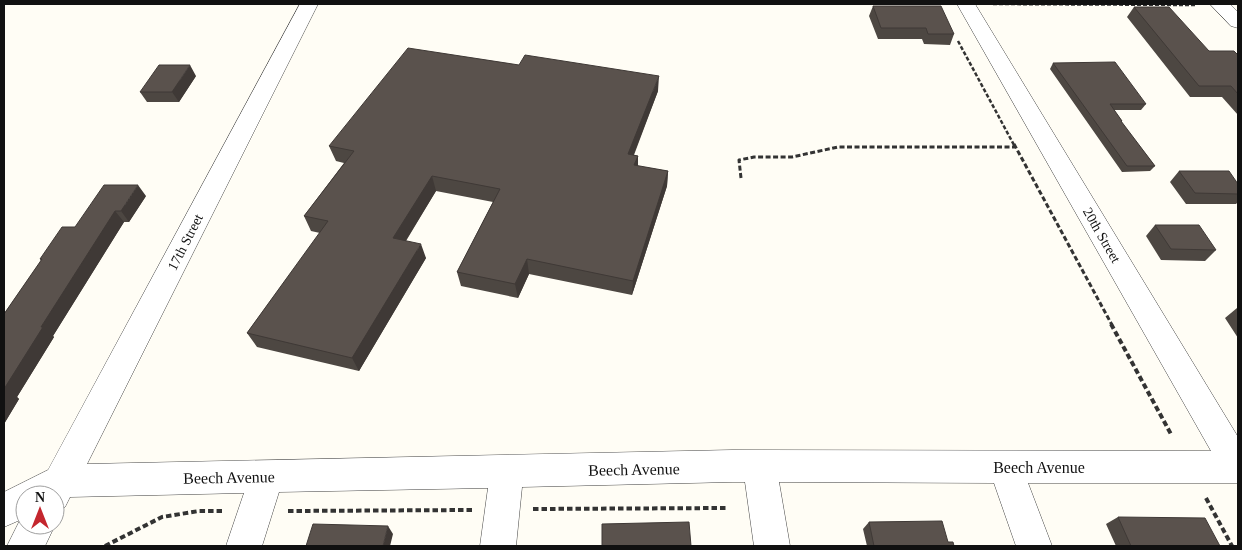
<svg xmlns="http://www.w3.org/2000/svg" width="1242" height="550" viewBox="0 0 1242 550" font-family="'Times New Roman',serif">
<rect width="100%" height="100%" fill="#fffdf5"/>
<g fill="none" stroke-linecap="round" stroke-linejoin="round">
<defs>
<path id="minor" d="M300 4H318L87 464 732 450 1211 451 957 4H975L1238 437V483H1028L1052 546H1016L994 483 779 482 790 546H754L745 482H732L522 487 516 546H480L488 488 279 492 262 546H226L244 493 70 497 65 507 55 511V495H25V525H55L45 546H7L20 520 4 527V492L48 470Z
M1210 4H1230L1238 12V28L1231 26Z"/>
</defs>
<use href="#minor" stroke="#444" stroke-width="1"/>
<path stroke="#333" stroke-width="2.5" stroke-dasharray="4 2" stroke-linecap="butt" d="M993 4 1195 5
M958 41 1014 145"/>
<path stroke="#333" stroke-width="3" stroke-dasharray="5 2.5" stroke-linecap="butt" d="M1014 144 1112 325
M741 178 739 160 754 157H792L838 147H1015"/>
<path stroke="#333" stroke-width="4" stroke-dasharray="5.5 3" stroke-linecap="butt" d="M1111 324 1172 436
M1206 498 1232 546
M533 509 727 508
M288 511 472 510
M105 546 162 517 199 511H222"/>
<use href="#minor" fill="#fff" fill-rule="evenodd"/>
</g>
<path fill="#4d4742" d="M873 6 954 34 950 45 924 44 922 39H878L869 16Z
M1134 7 1209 51 1238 55V115L1222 97H1190L1127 17Z
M1053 63 1146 104 1141 110H1114L1122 121V123L1155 166 1150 171 1122 172 1050 69Z
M196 76 179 102H147L140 92Z
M658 91 634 155 638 156V166L668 171 667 186 632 295 529 274 518 298 461 286 457 272 493 202 436 191 406 241 426 258 359 371 257 347 247 333 320 233 311 231 304 216 344 163 336 161 329 146Z
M1179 171 1238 184V202L1236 204H1186L1170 182Z
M146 196 129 222H124L53 336 54 337 17 397 19 399 4 424V314L41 261 40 259 75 227Z
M1155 225 1216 250 1205 261 1161 260 1146 236Z
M1237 308H1238V338L1225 318Z
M1118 517 1220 546H1116L1106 524Z
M869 522 948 542 954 546H867L863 529Z"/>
<path fill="#3f3936" d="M190 65 196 76 179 102 172 92Z
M659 76 658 91 628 169V154Z
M638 156V171L634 165Z
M668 171 667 186 632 295 633 281Z
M432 176 436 191 398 253 393 238Z
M138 185 146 196 129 222 121 211Z
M115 211 124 222 53 336 54 337 17 397 19 399 4 424V389L41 327Z
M421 244 426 258 359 371 352 358Z
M527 259 529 274 518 298 515 284Z
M388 526 393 534 390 546H383Z"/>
<path fill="#5a524d" stroke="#3f3936" d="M873 6H941L954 34H928L926 28H881Z
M1134 7H1169L1209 51H1234L1238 55V94L1231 86H1199Z
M408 48 519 65 525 55 659 76 628 154 638 156 634 165 668 171 633 281 527 259 515 284 457 272 500 189 432 176 393 238 421 244 352 358 247 333 328 221 304 216 354 151 329 146Z
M1115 62 1146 104H1110L1122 121H1121L1155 166H1127L1053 63Z
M159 65H190L172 92H140Z
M1179 171H1229L1238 184V194L1195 193Z
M104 185H138L121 211H115L41 327H43L4 389V314L42 259H40L62 227H75Z
M1155 225H1199L1216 250 1171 249Z
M1118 517 1205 518 1220 546H1131Z
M942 521 948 542H953L954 546H874L869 522Z
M689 522 691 546H602V524Z
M313 524 388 526 383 546H306Z"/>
<g text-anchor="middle" stroke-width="5" stroke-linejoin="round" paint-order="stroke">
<g font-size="14" fill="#111" stroke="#fff">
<text transform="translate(1102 235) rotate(60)" y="5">20th Street</text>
<text transform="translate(185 242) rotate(-63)" y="5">17th Street</text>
</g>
<g font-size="16" fill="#111" stroke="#fff">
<text x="1039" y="473">Beech Avenue</text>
<text transform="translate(634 469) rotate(-1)" y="6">Beech Avenue</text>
<text transform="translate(229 477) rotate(-1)" y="6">Beech Avenue</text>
</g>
</g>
<rect width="1242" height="550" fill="none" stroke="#111111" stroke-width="10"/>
<g transform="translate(40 510)"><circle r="24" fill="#ffffff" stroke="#a0a0a0"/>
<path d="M0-4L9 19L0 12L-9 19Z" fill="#c4262e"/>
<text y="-8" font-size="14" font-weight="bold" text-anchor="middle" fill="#111111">N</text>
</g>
</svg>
